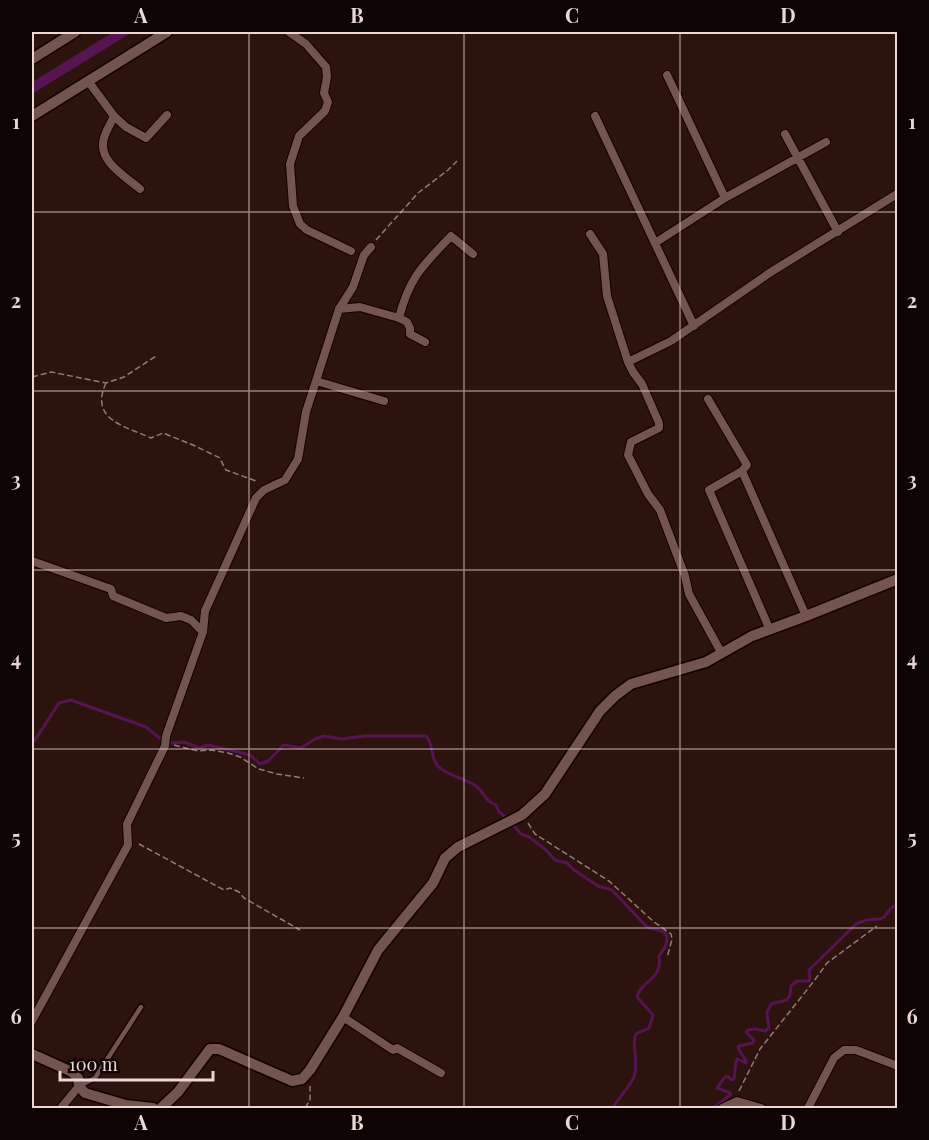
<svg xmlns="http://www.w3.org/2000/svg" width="929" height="1140" viewBox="0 0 929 1140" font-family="'Playfair Display',serif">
<rect width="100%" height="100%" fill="#2c130e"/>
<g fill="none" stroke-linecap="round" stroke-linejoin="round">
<path stroke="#561552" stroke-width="3" d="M32 742 35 740 59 703 71 700 146 727 162 740
M172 743 184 742 199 748 208 745 238 752 250 755 260 764 268 761 284 745 301 748 315 739 324 736 342 739 365 736H426C434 744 430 758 438 766 447 776 465 778 476 786 486 793 483 800 496 805L499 812 507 818
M514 826 521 834 529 837 546 850 555 860 567 863 574 870 598 886 612 890 647 927 665 932C670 942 664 949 659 956 659 959 660 963 659 966 657 980 639 984 637 997L653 1015 649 1028 636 1034C631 1045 639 1063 634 1077 629 1088 618 1098 613 1108
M714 1108 731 1094 728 1092 717 1088 724 1078 727 1076 732 1080 734 1079 736 1062 737 1059 746 1063V1061L738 1048 739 1046 753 1043 754 1040 746 1032 748 1030 755 1029 765 1031 769 1028 767 1013 771 1004 787 1000 790 995 791 986 797 981H809L810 978 809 970 856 924 866 920 880 919 884 917 891 908 898 904"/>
<path stroke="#561552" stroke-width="10" d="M32 88 123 32"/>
<defs>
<path id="service" d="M79 1086 95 1078 141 1007"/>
<path id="minor" d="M289 32 306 44 326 67 327 77 324 93 328 102 325 111 299 136 290 164 293 206 300 224 307 230 351 251
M667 75 725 198
M88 81 114 116C111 123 106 131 104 138 97 161 125 176 140 189
M114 116 126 127 146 138 167 115
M595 116 694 326
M785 134 838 232
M590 234 603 254 607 296 628 362 633 372 642 384 659 423V428L631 442 628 455 648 494 660 510 685 576 689 594 722 654
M655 243 725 198 826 142
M339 309 360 307 399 318 407 322 410 328V334L425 342
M399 318C409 278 423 265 451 236L473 254
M628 362 671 341 771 272 897 194
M316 381 384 401
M708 399 747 465 742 471 709 490 770 630
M742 471 806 616
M32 561 111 589 113 596 166 618 181 616 191 620 203 632
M343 1017 393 1050 397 1048 441 1073
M32 1021 128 845 127 824 165 746 166 736 203 632 205 611 256 498 264 490 285 480 298 459 306 412 339 309 353 287 364 255 371 247
M61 1108 79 1086
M722 1108 737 1101 761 1108
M808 1108 834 1058 844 1050H856L898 1066"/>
<path id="tertiary" d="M32 59 75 32
M32 116 167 32
M32 1054 72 1072 78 1078 79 1086 85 1093 126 1105 153 1108
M161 1108 178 1092 210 1049H219L292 1081 302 1079 310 1070 343 1017 378 950 433 883 445 858 458 847 522 815 545 794 600 711 615 696 631 684 706 662 752 636 806 616 898 579"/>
</defs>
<use href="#service" stroke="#130100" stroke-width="7"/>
<use href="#minor" stroke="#130100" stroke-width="10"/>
<use href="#tertiary" stroke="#130100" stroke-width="13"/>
<path stroke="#917b77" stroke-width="1.5" stroke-dasharray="6 3" stroke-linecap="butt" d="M376 240 418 193 448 170 457 161
M32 377 51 372 106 383 124 377 156 356
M106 383C89 420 125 426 151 438L163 433 193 445 220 458 224 467 226 470 256 481V483
M174 745 198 751 211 750 228 753 240 757 259 769 277 774 304 778
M528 823 535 834 609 881 654 922 671 934 672 939 667 958
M139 844 224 890 230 888 239 892 244 898 300 930
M739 1091 760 1049 814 981 827 963 877 926
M305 1108 310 1100V1086"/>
<use href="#service" stroke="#73544e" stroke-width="4.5"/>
<use href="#minor" stroke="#73544e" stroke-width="8"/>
<use href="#tertiary" stroke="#73544e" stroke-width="10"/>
</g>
<path fill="none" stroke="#ebd8d5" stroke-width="1.5" stroke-opacity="0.55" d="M249 32V1108M464 32V1108M680 32V1108M32 212H898M32 391H898M32 570H898M32 749H898M32 928H898"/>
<rect width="929" height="1140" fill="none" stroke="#0d0403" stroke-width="66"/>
<path d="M60 1071v9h153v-9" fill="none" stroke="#ebd8d5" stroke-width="3"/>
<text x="69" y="1071" font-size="18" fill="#ebd8d5" stroke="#0d0403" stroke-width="4.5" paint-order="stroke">100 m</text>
<rect x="33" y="33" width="863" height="1074" fill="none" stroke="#ebd8d5" stroke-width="2"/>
<g font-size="20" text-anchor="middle" font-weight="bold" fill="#ebd8d5">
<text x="141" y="23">A</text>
<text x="357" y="23">B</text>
<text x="572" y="23">C</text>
<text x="788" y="23">D</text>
<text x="16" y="129">1</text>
<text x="912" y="129">1</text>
<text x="16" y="308">2</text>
<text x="912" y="308">2</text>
<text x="16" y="487">3</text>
<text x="912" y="487">3</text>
<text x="16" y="666">4</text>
<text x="912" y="666">4</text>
<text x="16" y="845">5</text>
<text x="912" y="845">5</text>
<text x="16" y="1024">6</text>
<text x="912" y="1024">6</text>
<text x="141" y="1130">A</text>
<text x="357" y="1130">B</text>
<text x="572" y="1130">C</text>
<text x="788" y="1130">D</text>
</g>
</svg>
